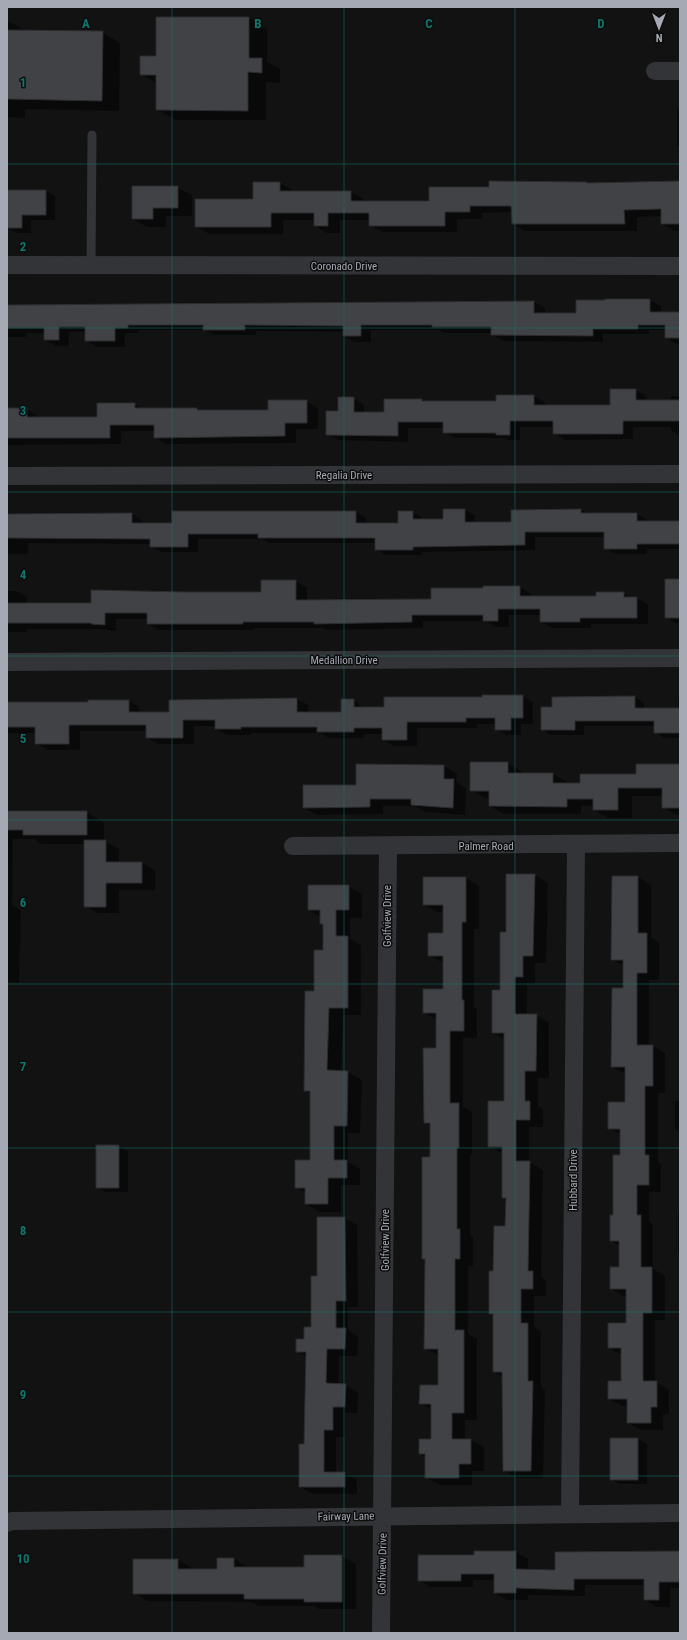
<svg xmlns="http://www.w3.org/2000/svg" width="687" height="1640" viewBox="0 0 687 1640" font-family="'Roboto Condensed',sans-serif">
<rect width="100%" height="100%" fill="#121213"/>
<path fill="#0007" d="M249 18 267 29V62L280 69V83L266 82V120H176L158 110V84L141 74 157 57Z
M7 22H10L26 31 102 32 120 43 119 111 25 109V118L7 117Z
M677 109H680V147L677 145Z
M680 182V231H675L662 224V216L637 217V231H525L513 224V212L482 213V219H457V232H383L370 225V220H340V233H327L315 226V220H283V234H209L196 226 254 200 280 183 292 190V192H351L363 199V202H430L490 188 587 183 589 184Z
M178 188 192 195V216H166V227H147L133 219Z
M46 191 55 196V220H31V233H17L7 228V212Z
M650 300 661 306V313H680V344H677L666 338V330H649V334H603V342L503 341 492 334V333H444L439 330H371V342H355L344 336V332L256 331V335H214L205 330H139V333H125V347H97L86 340V332H69V346H56L45 340V333H26V337H7V305L534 302 545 308V314H577V301Z
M635 390 646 396V401H671V396H680V436L671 430V427H633V439L565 440 554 433V427H520V440H508L505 438H455L444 432V428H408V442L338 440 327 434 339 412 353 398 364 405V413H385V400H422L425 402H498L534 396 545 402V406H611Z
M306 401 318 408V429H296V443L166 444 155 437V431H121V444L7 445V409H26L38 416V418H98L134 404 142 409H196L201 411H269Z
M465 510 475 516V523H512V511L581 510 589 514H637L647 520V522H680V549H647V554H615L605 548V537H535V550L422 552V555H386L376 549V543H269L262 539H198V552H161L151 546V544L28 543V554H7V514H132L142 520V524H173L356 512 366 518V524H399L412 512 422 517V520H444Z
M680 580V623H675L666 617Z
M296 581 307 588V601L432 600 484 589V587H520L531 594V597H597V593H624L632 598H636L648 604V624H591V628H552L541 621V615H509V627H495L486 621H423V628L327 630 323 628H254V630H159L148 624V619H116V631L101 629H27V632H7V591H16L27 597V604H92L262 593Z
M522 696 533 702V724H521V735H507L496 729V724H477V728H417V746H394L383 740V734H364V738H329L320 733H251V735H227L216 729V726H194V744H158L147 738V731H80V750H47L36 743V733H7V703H89L129 701 139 707V713H170V701L297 699 308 705V713H342L353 700 364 708H385L483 698Z
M635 697 644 703V709H678V697H680V738H664L655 732V726H584V735H551L542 729 553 708Z
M507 763 521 771V774H553L567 782V784H581L637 775 680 765V815H677L663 807V796H632V818H608L594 810V806H581V814H504L490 806V798H485L471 790Z
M444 766 457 774 456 782 466 788 465 815 425 812 415 806H383V814L317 815 304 808Z
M7 811 87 812 104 823V841L119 849V863H142L155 870V890H119V913H98L85 906V844H42L34 839H13L12 905 21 910 19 983 7 982Z
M507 875H535L548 883 546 963H535V984H527V1015H536L549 1023V1078H538V1106L543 1109V1127H529V1162L543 1170 541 1277 546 1280V1296H534V1327L541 1332V1387L545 1390 543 1478H517L504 1470 503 1377 494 1372V1316L490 1314 494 1272 506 1227 507 1200 503 1198V1154L489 1146 505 1102V1040L493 1033 501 991 507 933Z
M638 877 651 885V937L659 942V980H649V1046H653L665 1053V1093H658V1162L661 1164V1192H649V1221L653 1224V1269L665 1276V1320H655V1382L669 1390V1414H663V1430H641L628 1423V1406H622L609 1399 622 1382V1355L609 1348 627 1324V1296H623L611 1289 620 1268V1246L611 1241 621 1156V1135L609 1128 626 1103V1074L612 1067 624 989V966L612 959Z
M466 878 479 886V929H474V1008L477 1009V1038H463V1107L472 1112V1155H470V1235L473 1237V1266H468V1334L477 1339V1420H465V1440H471L484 1447V1471H472V1485H440L426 1477V1457L420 1454 432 1440V1410L420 1403 439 1386V1356L425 1348 426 1260 423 1258 431 1158V1126L425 1123 438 1049V1020L424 1013 444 990V963L429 956 444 934V912H437L424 905Z
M348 886 362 894V918H350V939L361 945V1015H343L341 1072H348L362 1080 360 1133H348V1162L360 1169V1185H341V1212H320L306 1204V1193L296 1187 311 1161V1094L305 1091 315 992 324 951V925L321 923V917L309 910Z
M679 991H680V1028V1027Z
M675 1101H680V1132L675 1129Z
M119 1146 128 1151V1192H106L97 1187Z
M678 1214H680V1252L678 1251Z
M344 1218 357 1225 358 1307H348V1330L358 1336 357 1356H339L338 1385H345L358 1392 357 1413H345V1437H336V1473H345L357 1480V1494H313L300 1487 305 1445 307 1357 297 1351 312 1328 318 1277Z
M679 1326H680V1364L679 1363Z
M638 1439 647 1444V1484H620L611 1479Z
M475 1552H516L528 1559V1570L556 1571 680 1553V1588H670V1607H657L645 1600V1585H585V1596L528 1595V1600H507L495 1593V1580H473V1587H431L419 1580 475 1556Z
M342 1556 356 1564V1609H319L315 1606H259L251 1602 147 1601 134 1593 178 1560 192 1568V1570H218L234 1559 248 1567 305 1568Z"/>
<path fill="#414246" stroke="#2c2c2f" d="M156 17H249V58H262V73L248 72V111L156 110V75H140V56H156Z
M7 30 103 31 102 101 7 99Z
M489 181 587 182V183L680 181V224H661V209L624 210 625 224H512L511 206H470V212H445V226H369V213H328V226H314V213H271V227H195V199H253V182H280V191H351V201H429V187H489Z
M132 186H178V208H153V219H132Z
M7 190H46V215H22V228H7Z
M605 299H650V312H680V338H665V325H638V329H593V336L491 335V327H432V325H361V336H343V326L245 325V330H203V325H128V328H115V341H85V327H59V340H44V328H7V305L534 301V313H576V300H605Z
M610 389H636V400H680V421H623V434H553V421H510V435H496V433H443V422H398V436L326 435V411H338V397H354V412H384V399H422V401H496V395H534V405H610Z
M268 400H307V423H285V436L154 438V425H110V438H7V408H27V417H97V403H135V408H197V410H268Z
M443 509H465V522H511V510L581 509V513H637V521H680V544H637V549H604V532H525V545L413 547V550H375V538H258V534H188V547H150V539L7 538V514L132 513V523H172V511H356V523H398V511H413V519H443Z
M665 579H680V618H665Z
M261 580H296V600L431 599V588H483V586H520V596H596V592H624V597H637V618H580V622H540V609H498V621H483V615H412V622L314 624V622H243V624H147V613H105V625L91 624V623H7V603H91V590L184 592H261Z
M482 695H523V718H511V730H495V718H466V722H407V740H382V728H354V732H317V727H241V729H215V720H183V738H146V725H69V744H35V727H7V702H88V700H129V712H169V700L297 698V712H341V699H354V707H384V697H482Z
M635 696V708H680V733H654V721H575V730H541V707H552V697Z
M470 762H508V773H553V783H580V774H636V764H680V808H662V788H618V810H593V799H567V807L489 806V791H470Z
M356 764 444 765V779H454L453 808 411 805V799H370V807L303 808V785H356Z
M7 811H87V835H23V830H7Z
M84 840H106V862H142V883H106V907H84Z
M506 874H535L533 956H523V977H515V1014H537L536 1071H525V1101H530V1120H516V1161H530L528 1271H533V1289H521V1323H528V1381H533L531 1471H503L502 1372H493V1314H489V1271H493L494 1226H505L506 1198H502V1147H488V1101H504V1033H492V990H500V932H506Z
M612 876H638V933H647V973H637V1045H653V1086H645V1155H649V1185H637V1215H641V1267H652V1313H643V1381H657V1407H651V1423H627V1399H608V1381H621V1348H608V1323H626V1289H610V1267H619V1241H610V1215H613V1155H620V1129H608V1102H625V1067H611L612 988H623V960H611Z
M423 877H466V922H462V1000H464V1031H450V1103H459V1148H457V1229H460V1259H455V1330H464V1413H452V1439H471V1464H459V1478H425V1454H419V1439H431V1404H419L420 1385H438V1349H424L425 1259H422V1157H430V1123H424L423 1048H436V1013H423V989H443V956H428V933H443V905H423Z
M308 885H349V910H336V936H348V1008H329L327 1070 348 1071 347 1126H334V1160H347V1178H328V1204H305V1188H295V1160H310V1091H304L305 991H314V950H323V924H320V910H308Z
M96 1145H119V1188H96Z
M317 1217H345L346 1301H336V1328H346L345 1349H327L326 1383 346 1384 345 1407H333V1430H324V1472H345V1487H299V1444H304L306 1352H296V1339H304V1327H311V1276H317Z
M610 1438H638V1480H610Z
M474 1551H516V1569L555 1570V1552L680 1551V1582H659V1600H644V1579H574V1590L516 1588V1593H494V1574H461V1581H418V1555H474Z
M304 1555H342V1602H304V1599H244V1594H133V1559H178V1569H217V1558H234V1567H304Z"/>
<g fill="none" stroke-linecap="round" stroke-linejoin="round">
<path stroke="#333438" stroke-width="9" d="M91 265 92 135"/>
<path stroke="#333438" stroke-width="18" d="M655 71H680
M7 265 680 266
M7 476 680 474
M7 662 680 658
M293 846 680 843
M570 1514 576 845
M7 1523 12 1521 680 1513
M381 1633 388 846"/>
</g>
<path fill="none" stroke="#0f766e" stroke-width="1" stroke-opacity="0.55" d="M172 7V1633M344 7V1633M515 7V1633M7 164H680M7 328H680M7 492H680M7 656H680M7 820H680M7 984H680M7 1148H680M7 1312H680M7 1476H680"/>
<g text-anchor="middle" stroke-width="3" stroke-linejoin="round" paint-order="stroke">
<g font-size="11" fill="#a4a9b3" stroke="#0d0d0e">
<text x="344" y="270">Coronado Drive</text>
<text x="344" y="479">Regalia Drive</text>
<text x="344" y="664">Medallion Drive</text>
<text x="486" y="850">Palmer Road</text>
<text transform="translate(387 916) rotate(-90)" y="4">Golfview Drive</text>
<text transform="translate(573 1180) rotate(-90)" y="4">Hubbard Drive</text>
<text transform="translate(385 1240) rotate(-90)" y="4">Golfview Drive</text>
<text transform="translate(346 1516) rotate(-1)" y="4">Fairway Lane</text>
<text transform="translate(382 1564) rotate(-89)" y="4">Golfview Drive</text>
</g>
</g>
<g font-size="13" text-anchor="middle" font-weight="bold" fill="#0f766e" stroke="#0d0d0e" stroke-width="3" stroke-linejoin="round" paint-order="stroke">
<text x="86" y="28">A</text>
<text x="258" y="28">B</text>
<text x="429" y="28">C</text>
<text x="601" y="28">D</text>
<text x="23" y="87">1</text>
<text x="23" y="251">2</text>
<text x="23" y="415">3</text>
<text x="23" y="579">4</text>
<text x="23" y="743">5</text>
<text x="23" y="907">6</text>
<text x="23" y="1071">7</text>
<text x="23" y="1235">8</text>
<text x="23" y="1399">9</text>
<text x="23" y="1563">10</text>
</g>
<rect width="687" height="1640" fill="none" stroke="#a4a9b3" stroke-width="16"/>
<g transform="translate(659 28) rotate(180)" stroke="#0d0d0e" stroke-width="3" paint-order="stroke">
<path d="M0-3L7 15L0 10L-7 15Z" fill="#a4a9b3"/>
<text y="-6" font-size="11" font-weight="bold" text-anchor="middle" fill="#a4a9b3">N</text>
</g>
</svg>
